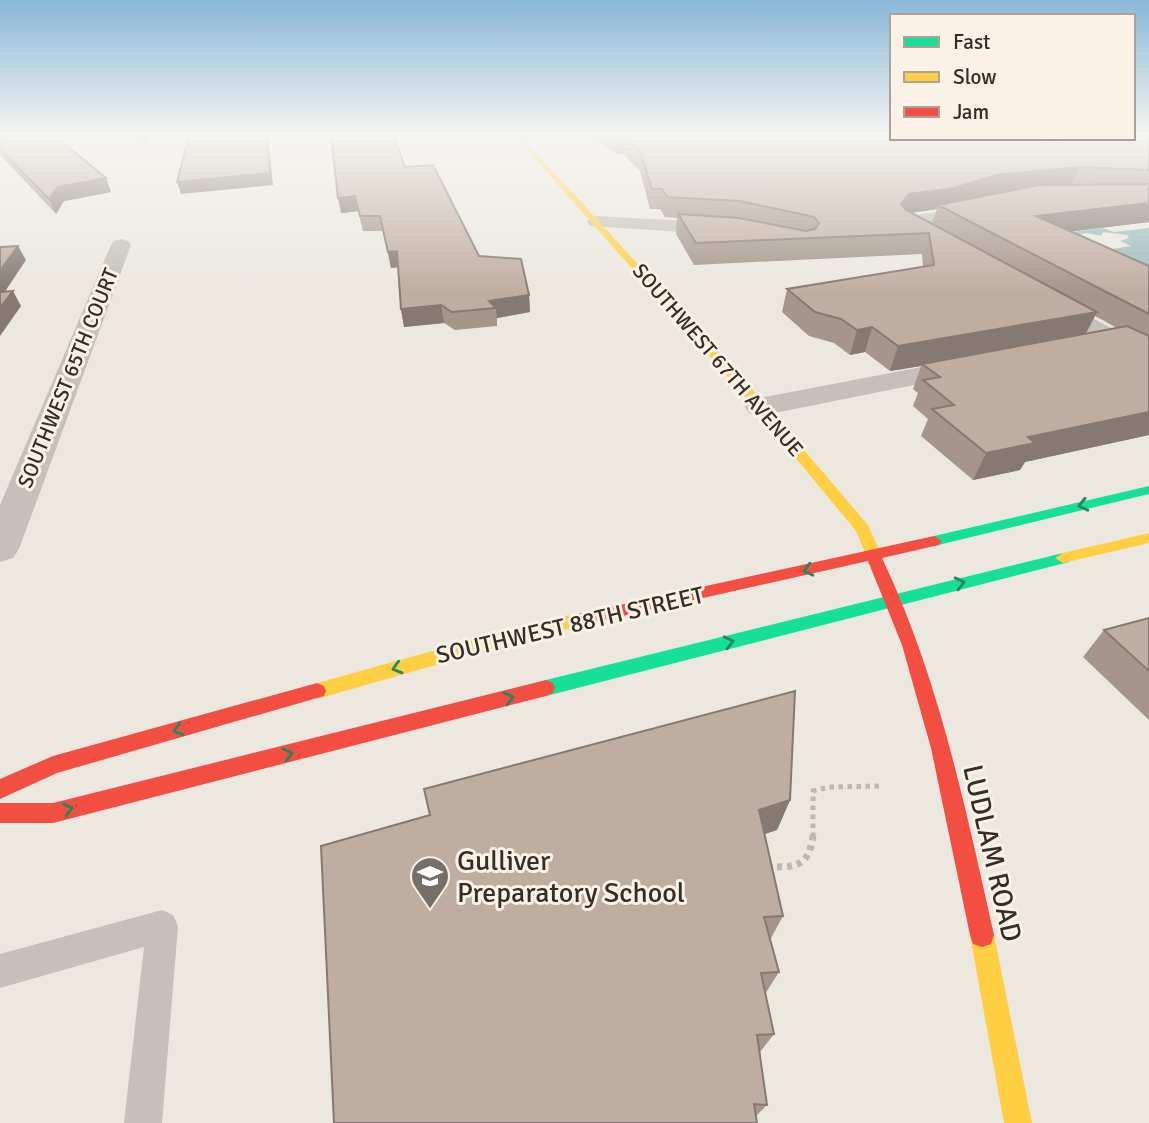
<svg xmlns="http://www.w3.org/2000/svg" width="1149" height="1123" viewBox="0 0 1149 1123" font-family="Signika,sans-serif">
<rect width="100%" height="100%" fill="#ece8e0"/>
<path fill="#9bbbbe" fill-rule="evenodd" d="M1103 228 1114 232 1149 228V292L1048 235ZM1103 232 1127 235 1129 238 1120 241 1131 246 1112 249 1121 255 1079 235 1086 233 1101 236Z"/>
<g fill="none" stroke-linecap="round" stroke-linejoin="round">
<path stroke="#beb8b1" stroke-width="5" stroke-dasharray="4.5 4.5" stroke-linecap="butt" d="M813 837V791L829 787 882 786"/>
<path stroke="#beb8b1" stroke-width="7" stroke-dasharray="5 5" stroke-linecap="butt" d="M767 867C795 867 809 868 813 835"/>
<path fill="#c5c0b9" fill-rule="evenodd" d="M162 910 173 915 178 926 162 1123H124L144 947 0 988V954Z"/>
<path fill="#c5c0b9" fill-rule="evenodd" d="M983 198 990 200 992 204 990 208 957 219 923 225 948 242 945 246C929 250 906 236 899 221L902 217 947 210Z
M597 216 728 223 735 225 738 229 735 233 728 235 590 226 587 222 590 218Z
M121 239 128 241 131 245 19 549 13 558 0 562V505L111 245 114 241Z
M1043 293 1149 347V366L1139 364 1035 305 1031 300 1035 295Z
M969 358 979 360 983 366 979 372 760 416 749 413 745 407 749 401 760 398Z"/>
<path fill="#16e098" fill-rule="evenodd" d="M1149 486V494L934 546 926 541 934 536Z
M1063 553 1069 554 1071 558 1069 562 546 696 539 693 537 688 539 683 546 680Z"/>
<path fill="#ffcf43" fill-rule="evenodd" d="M515 136H521L750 387 868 525 883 559 881 563H869L856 531 742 393Z
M1149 533V543L1063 563 1055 558 1063 553Z
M583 613 589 614 592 619 589 624 544 634 317 699 310 696 308 691 310 686 317 683 544 620Z
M982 923 991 926 994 935 1032 1123H1004L970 935 973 926Z"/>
<path fill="#f24e42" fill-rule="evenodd" d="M934 536 942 541 939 545 882 558C939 678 965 806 994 935L991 944 982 947 973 944 970 935 931 748 902 645 868 561 583 625 577 624 574 619 577 614 583 613Z
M546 680 553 683 555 688 553 693 546 696 53 823H0V803H53Z
M317 683 324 686 326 691 324 696 57 773 0 799V779L53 756Z"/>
</g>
<path fill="#a5958a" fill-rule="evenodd" d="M0 136 106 178 111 192 64 201 56 214 0 155Z
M131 136H148V143Z
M592 136H700L707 140 892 138H1133L1149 136V222L1071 231 1149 266V435L1025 462 1020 470 973 480 921 436 928 419 913 406 918 393 913 389 921 366 890 371 865 352 850 355 834 343 809 336 782 312 787 289 923 267 922 254 694 265 676 234 677 218 665 217 660 209H650L640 171 623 154H616ZM937 209 932 223 912 213 925 211ZM1095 316 1117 328 1086 334Z
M405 167 479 256 529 295 530 312 497 318V326L455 330 444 323 404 327 401 309 398 267 391 268 383 231H363L358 211 341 213Z
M1149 618V720L1083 657 1104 630Z
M790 800 777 830 764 834 783 916 770 940 779 972 765 994 774 1034 760 1052 767 1105 756 1116 430 815Z"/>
<path fill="#867971" d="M267 136H268L273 185 181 194 177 182Z
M617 137H624L623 154H616Z
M1048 138H1103L1046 144Z
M1079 167 1071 185 989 194 947 207 938 205 937 209 903 214 901 204 909 194 996 175Z
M106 178 111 192 64 201 56 214 49 199 58 187Z
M355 196 358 211 341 213 338 198Z
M1149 203V222L1027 237 1036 216Z
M18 246 26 260 0 299V271Z
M397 251 399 267 391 268 388 252Z
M13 291 21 306 0 336V308Z
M529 295 530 312 497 318 496 308 489 301Z
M441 305 444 323 404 327 401 309Z
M1097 312 1084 336 922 364 921 366 890 371 898 346Z
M872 327 865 352 850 355 857 330Z
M1149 412V435L1025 462 1020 470 973 480 986 453 1028 437Z
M790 800 777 830 747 840 759 810Z"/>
<path fill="#c0ada1" stroke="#867971" stroke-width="2" d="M0 136H55L106 178 58 187 49 199 0 149Z
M189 136H267L270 173 177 182Z
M331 136H394L405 167 433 165 479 256 521 259 529 295 489 301 496 308 452 312 441 305 401 309 397 251 388 252 380 216H360L355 196 338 198Z
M615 136H700L707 140 759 136H892V138H1035L1048 141 1097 138H1133V136H1149V170L1079 167 996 175 954 188 909 194 901 204 906 210 1097 312 898 346 872 327 857 330 841 319 815 312 787 289 934 265 929 233 696 243 678 214 739 218 806 231 815 229 819 223 814 217 740 201 667 197 662 189H652L641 153 624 137H617Z
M1149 184V203L1036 216 1149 266V314L938 205 1039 185Z
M18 246 0 271V247Z
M13 291 0 308V292Z
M1127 326 1149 336V412L1028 437 1035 443 986 453 932 409 954 405 923 380 940 377 922 364Z
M1149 618V671L1104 630Z
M795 691 790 800 759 810 783 916 764 917 779 972 761 973 774 1034 757 1035 767 1105 754 1104 757 1123H334L321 846 430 815 424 789Z"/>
<defs><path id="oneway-chevron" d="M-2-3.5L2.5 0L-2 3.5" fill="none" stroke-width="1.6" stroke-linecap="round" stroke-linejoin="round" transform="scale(1.75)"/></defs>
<g stroke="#268660">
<use href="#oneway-chevron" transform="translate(1083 505) rotate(167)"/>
<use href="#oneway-chevron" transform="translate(808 570) rotate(166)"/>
<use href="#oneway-chevron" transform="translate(960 583) rotate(-14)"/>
<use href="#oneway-chevron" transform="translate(729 642) rotate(-14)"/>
<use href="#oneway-chevron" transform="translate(397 668) rotate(164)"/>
<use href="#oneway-chevron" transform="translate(509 698) rotate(-14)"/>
<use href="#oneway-chevron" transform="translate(178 730) rotate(164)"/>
<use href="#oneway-chevron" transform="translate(288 754) rotate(-14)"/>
<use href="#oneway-chevron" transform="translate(68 809) rotate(-14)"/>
</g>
<linearGradient id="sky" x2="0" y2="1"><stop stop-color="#89b7d7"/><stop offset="0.46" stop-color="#f6f5f1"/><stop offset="1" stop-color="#f6f5f1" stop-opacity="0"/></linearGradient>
<rect width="1149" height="293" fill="url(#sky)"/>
<defs>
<symbol id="school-pin" viewBox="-11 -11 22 30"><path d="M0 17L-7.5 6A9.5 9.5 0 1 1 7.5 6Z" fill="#766e68" stroke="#faf2e6"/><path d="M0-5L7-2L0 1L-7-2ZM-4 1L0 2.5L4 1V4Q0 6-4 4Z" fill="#fff"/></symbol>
</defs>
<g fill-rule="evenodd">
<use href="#school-pin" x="408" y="854" width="44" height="60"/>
</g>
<g text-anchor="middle" stroke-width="6" stroke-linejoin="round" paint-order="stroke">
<g font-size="21" fill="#362d27" stroke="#faf2e6">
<text transform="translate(718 360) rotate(49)" y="7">SOUTHWEST 67TH AVENUE</text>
<text transform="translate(68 378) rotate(-68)" y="7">SOUTHWEST 65TH COURT</text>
</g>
<g font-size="24" fill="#362d27" stroke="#faf2e6">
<text transform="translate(570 625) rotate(-13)" y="8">SOUTHWEST 88TH STREET</text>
</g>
<g font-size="28" fill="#362d27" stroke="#faf2e6">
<text transform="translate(993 853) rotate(77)" y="10">LUDLAM ROAD</text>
</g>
<g font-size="28" fill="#362d27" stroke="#faf2e6" text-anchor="start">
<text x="457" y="870">Gulliver<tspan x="457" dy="32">Preparatory School</tspan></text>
</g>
</g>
<rect x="890" y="14" width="245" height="126" fill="#faf2e6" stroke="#aca39a" stroke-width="2"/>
<rect x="904" y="37" width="35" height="10" fill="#16e098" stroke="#aca39a" stroke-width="2"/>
<text x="953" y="49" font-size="21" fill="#362d27">Fast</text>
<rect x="904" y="72" width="35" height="10" fill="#ffcf43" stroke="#aca39a" stroke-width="2"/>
<text x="953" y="84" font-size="21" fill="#362d27">Slow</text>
<rect x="904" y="107" width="35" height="10" fill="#f24e42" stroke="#aca39a" stroke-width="2"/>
<text x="953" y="119" font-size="21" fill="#362d27">Jam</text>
</svg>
